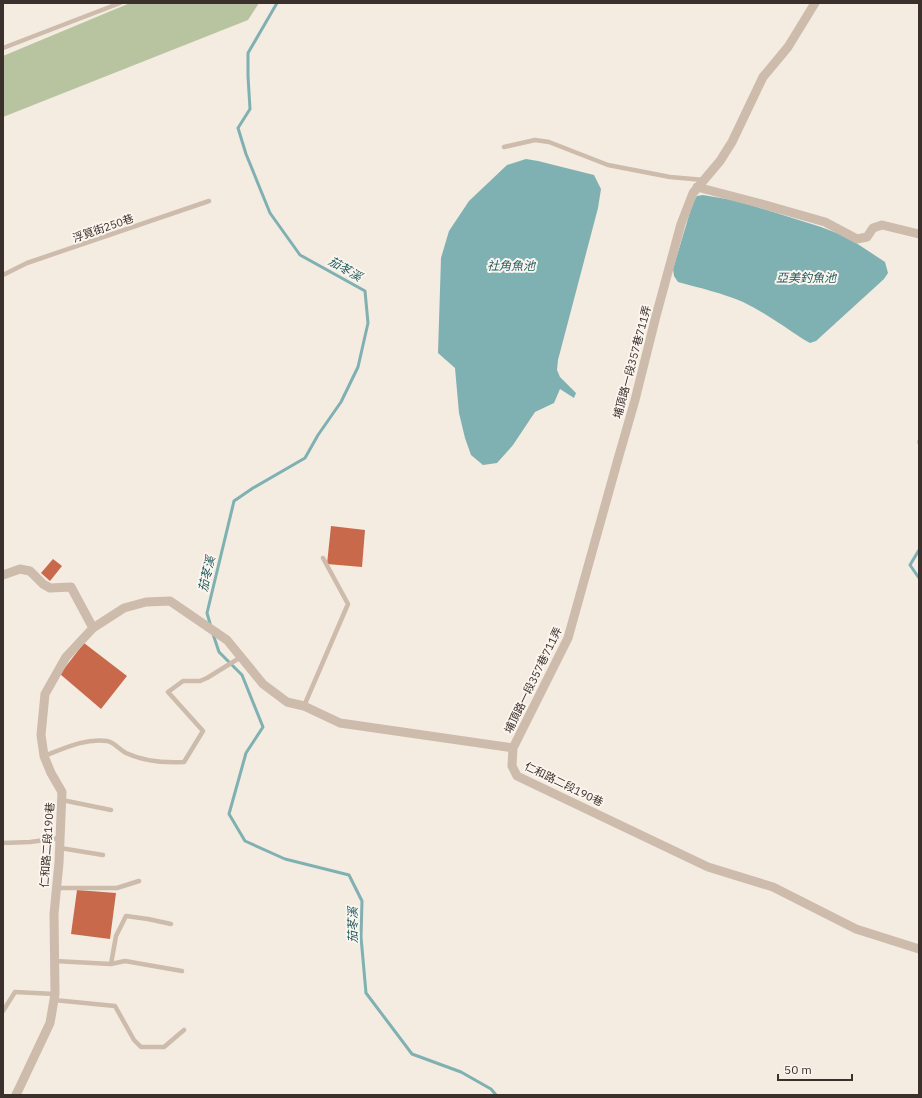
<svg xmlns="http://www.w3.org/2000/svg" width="922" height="1098" viewBox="0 0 922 1098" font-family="'IBM Plex Sans','Noto Sans TC',sans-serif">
<rect width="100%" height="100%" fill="#f4ebe1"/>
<path fill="#b8c4a0" d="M130 3H259L248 20 3 117V56Z"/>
<path fill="#7fb0b2" d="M526 159 538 161 594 175 601 189 598 208 558 360 557 370 560 377 576 393 574 398 560 389 554 403 535 412 513 445 497 463 483 465 471 455 465 438 459 413 455 368 438 353 441 258 449 231 469 201 507 165Z
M703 195 738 201 821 227 847 237 885 262 888 273 884 279 816 341 810 343 803 339C783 326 764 312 743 302 722 293 700 288 678 282L674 276 673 269 693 202 697 196Z"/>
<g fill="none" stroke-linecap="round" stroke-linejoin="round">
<path stroke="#7fb0b2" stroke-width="3" d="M919 441V443
M919 550 910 565 919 578
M211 627 207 613 234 501 253 488 305 458 318 435 341 402 358 367 368 323 365 291 300 255 270 213 246 154 238 128 250 109 248 76V53L277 3
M213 634 219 652 242 675 263 727 246 753 229 814 245 841 285 859 349 875 362 901 361 937 366 993 412 1054 461 1072 491 1089 496 1095"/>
</g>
<path fill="#c8694b" d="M331 526 365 530 362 567 327 564Z
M53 559 62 566 50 581 41 573Z
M84 643 127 676 101 709 60 674Z
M77 890 116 893 110 939 71 934Z"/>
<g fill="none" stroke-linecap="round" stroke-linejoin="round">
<path stroke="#cdbbac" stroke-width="4.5" d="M3 48 120 3
M504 147 535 140 549 142 608 165 670 177 704 180
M3 275 27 263 209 201
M304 706 348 604 323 558
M44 756C65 748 85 738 107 741 114 742 120 750 126 753 143 761 165 763 184 762L203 731 168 692 183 681H200L207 678 241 657
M62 800 111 810
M3 843 30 842 60 838
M60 848 103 855
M57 888H117L139 881
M55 961 111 964 125 961 182 971
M111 964 116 936 126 916 148 919 171 924
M54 1000 115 1006 134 1040 141 1047H164L184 1030
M3 1011 15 992 55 994"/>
<path stroke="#cdbbac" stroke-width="9" d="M815 3 788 47 763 77 732 142 720 161 693 193 681 224 656 316 635 400 618 459 568 638 513 748 512 766 517 776 708 867 773 887 856 929 919 949
M697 187 762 204 825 222 857 239 867 237 873 228 882 225 919 234
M3 575 20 569 30 571 43 584 50 588 71 587 93 628
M16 1095 50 1023 55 994 54 914 59 863 62 792 51 773 44 756 41 735 45 694 66 657 93 628 124 608 146 602 170 601 227 640 263 684 287 702 304 706 340 723 513 748"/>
</g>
<g text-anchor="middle" stroke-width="4" stroke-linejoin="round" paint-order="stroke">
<g font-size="11" fill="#3b302b" stroke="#fbf5ee">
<text transform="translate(103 228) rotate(-19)" y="4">浮筧街250巷</text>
<text transform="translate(632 362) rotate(-75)" y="4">埔頂路一段357巷711弄</text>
<text transform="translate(533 680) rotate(-64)" y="4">埔頂路一段357巷711弄</text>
<text transform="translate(564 784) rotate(26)" y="4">仁和路二段190巷</text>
<text transform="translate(47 845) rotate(-86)" y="4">仁和路二段190巷</text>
</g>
<g font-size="12" font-style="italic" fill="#1f5a5e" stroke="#fbf5ee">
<text x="511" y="270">社角魚池</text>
<text transform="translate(345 269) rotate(30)" y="4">茄苳溪</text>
<text x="806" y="282">亞美釣魚池</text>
<text transform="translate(207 574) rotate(-77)" y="4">茄苳溪</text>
<text transform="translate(353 925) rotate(-90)" y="4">茄苳溪</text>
</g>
</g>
<rect width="922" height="1098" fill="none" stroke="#3b302b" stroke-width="8"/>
<path d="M778 1074v6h74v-6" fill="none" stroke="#3b302b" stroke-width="2"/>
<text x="784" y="1074" font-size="12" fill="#3b302b" stroke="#fbf5ee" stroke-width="3" paint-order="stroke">50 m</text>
</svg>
